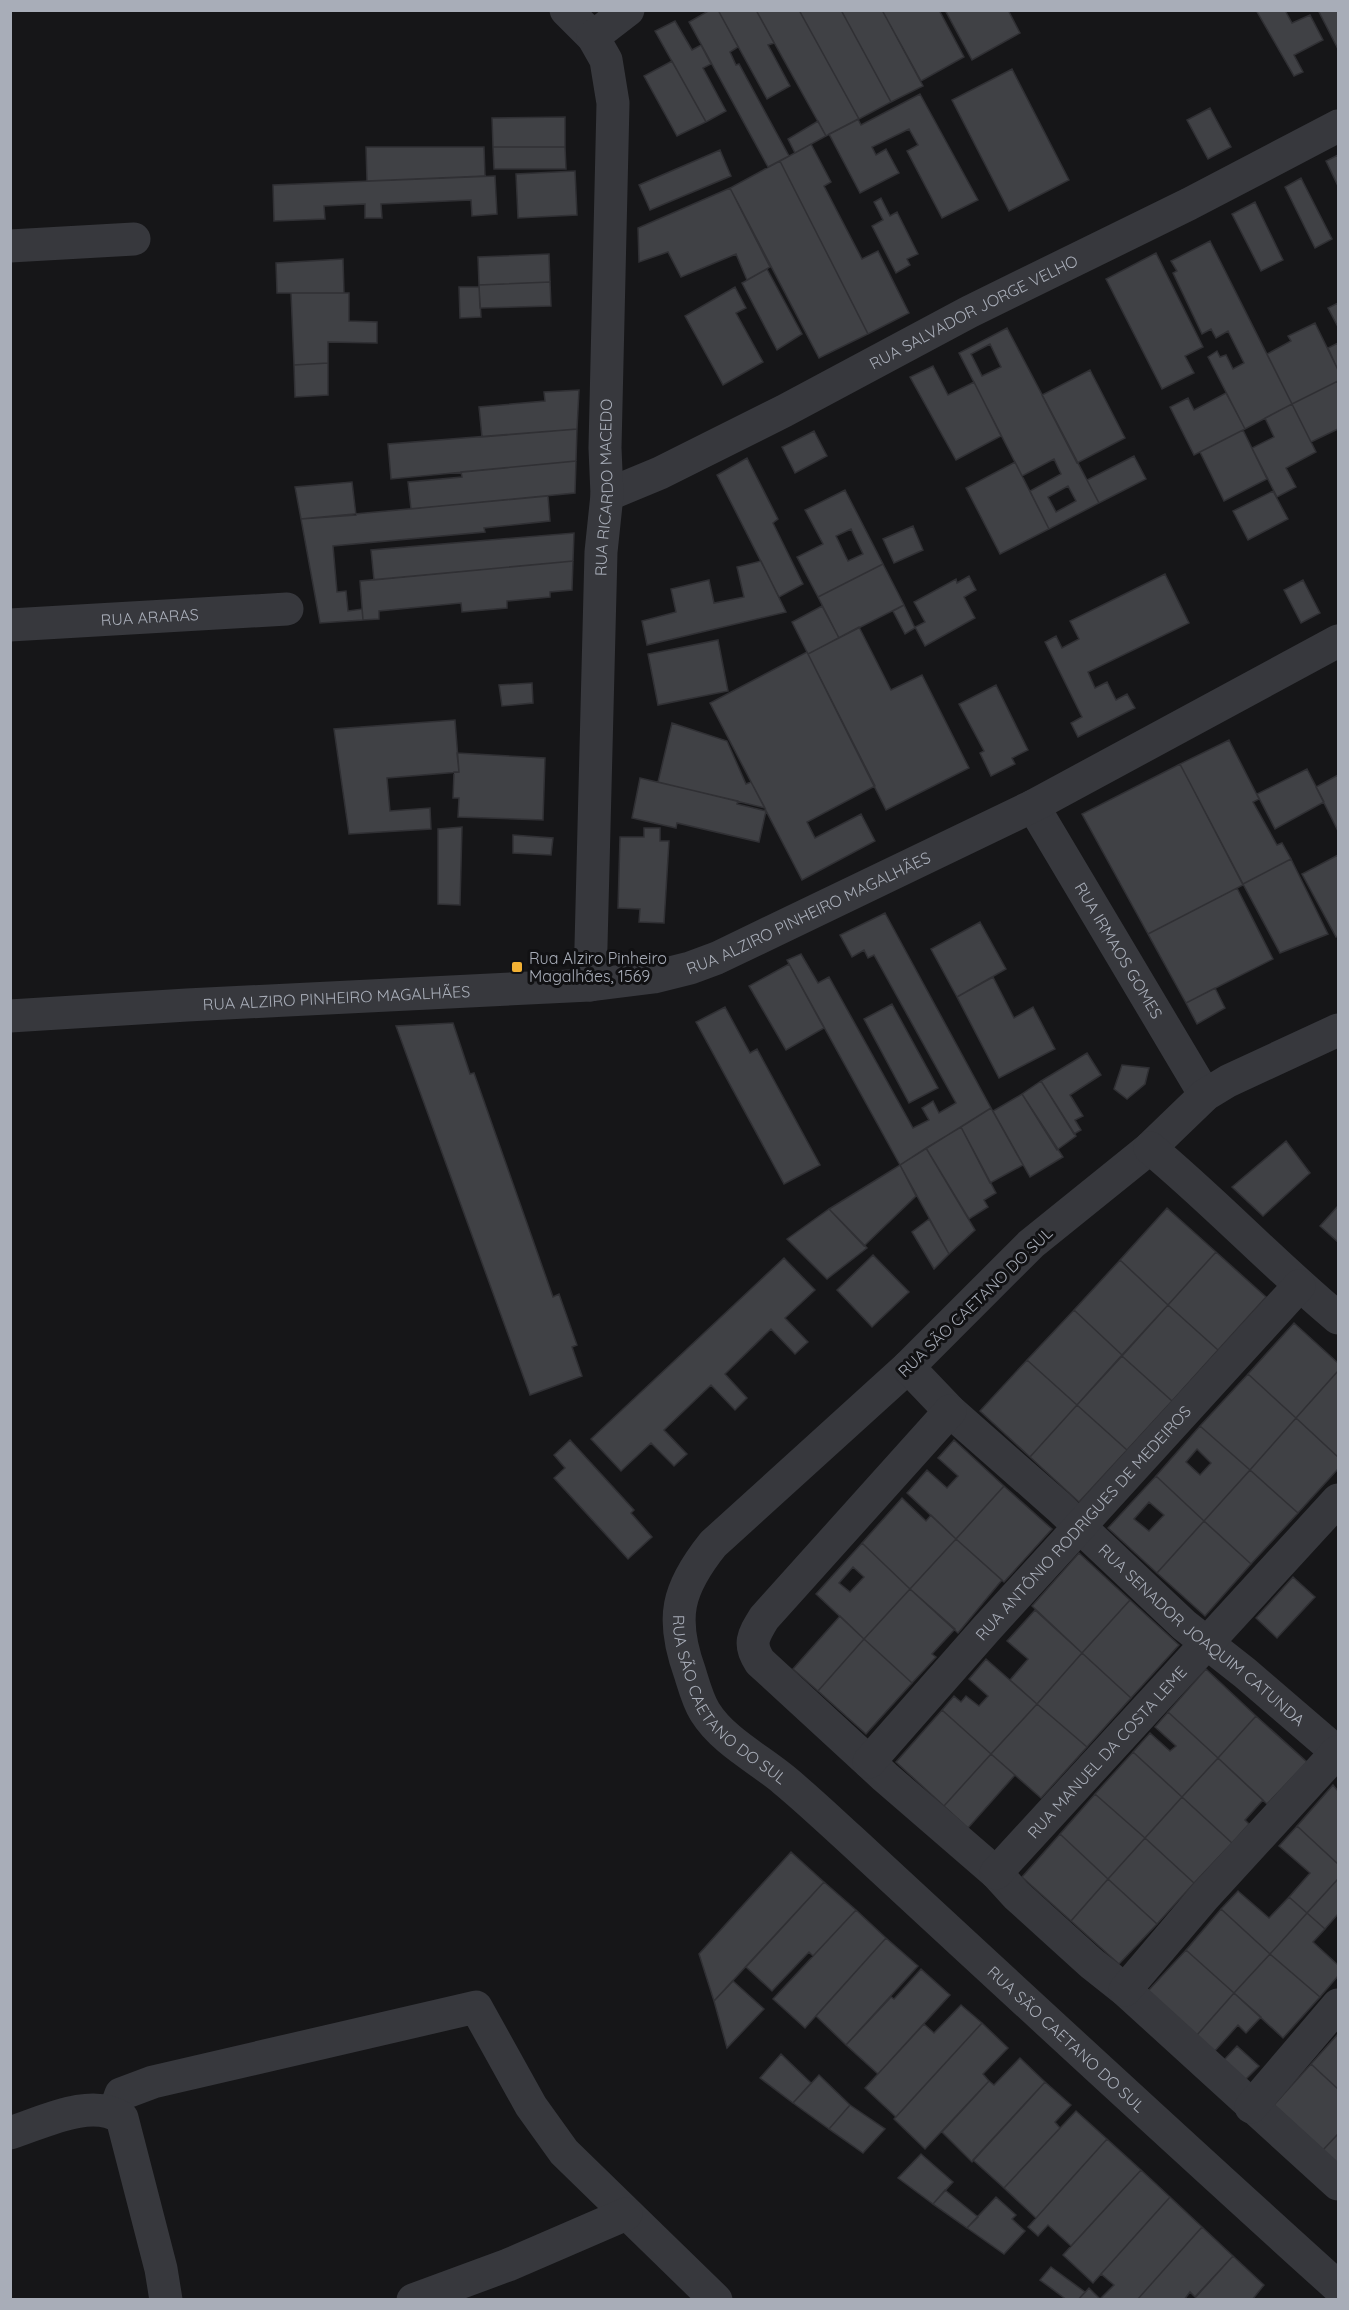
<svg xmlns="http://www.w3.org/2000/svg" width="1349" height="2310" viewBox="0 0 1349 2310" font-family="Quicksand,sans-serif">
<rect width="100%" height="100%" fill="#161618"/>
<path fill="#404145" stroke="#303034" stroke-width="1.5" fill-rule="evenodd" d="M710 10H718L738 47 730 52 736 65 739 64 789 156 768 167 689 22Z
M718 10H756L774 43 768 45 790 86 767 99Z
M756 10H799L859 119 826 136Z
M799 10H841L891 102 859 119Z
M841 10H882L923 86 891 102Z
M882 10H939L964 57 921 81Z
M945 10H1008L1020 33 972 60Z
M1256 10H1289L1286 12 1292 23 1310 15 1323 40 1294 55 1303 72 1294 76Z
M1318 10H1338V49Z
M675 21 692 50 701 45 711 64 703 68 726 111 706 122 655 31Z
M672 61 706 122 677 136 644 76Z
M1012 69 1069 180 1009 211 952 100Z
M920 94 978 200 942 218 907 151 918 145 909 129 872 147 876 155 886 149 899 173 860 193 829 134 858 119 861 125Z
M1210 108 1231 147 1208 159 1187 120Z
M565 117V147H493L492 118Z
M818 121 826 136 795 153 788 139Z
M811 144 831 182 824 186 862 259 878 251 909 313 868 334 780 161Z
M366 147H484L485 176 367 181Z
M493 147H565L566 169H494Z
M720 150 731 176 650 210 639 185Z
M1338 155V186L1326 161Z
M780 161 868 334 819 358 730 188Z
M575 171 577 215 518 218 516 174Z
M495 176 497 214 472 216 471 200 381 204 382 218H365V204L324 206 325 219 274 221 273 185Z
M1301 178 1332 239 1315 248 1285 187Z
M730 188 770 267 747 280 736 254 681 277 668 252 639 262 638 228Z
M881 198 890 216 897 212 918 254 907 259 910 265 896 273 872 226 883 220 874 202Z
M1255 202 1283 260 1261 271 1232 214Z
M1210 241 1292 404 1245 429 1208 357 1217 351 1220 357 1226 355 1233 369 1244 363 1228 331 1216 338 1211 329 1202 334 1173 273 1177 271 1171 261Z
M1156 253 1203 347 1185 356 1194 373 1162 389 1106 279Z
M549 254 550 282 479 285 478 257Z
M343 259 344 293H277L276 263Z
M767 269 802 334 777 350 742 283Z
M550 282 551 306 480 308 479 285Z
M459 287H479L481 317 460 318Z
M735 287 746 308 736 313 763 362 723 385 685 316Z
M291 293H349V321L377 322V343L328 342V363L294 365Z
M1338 303V327L1328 308Z
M1315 323 1338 370V381L1292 404 1267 354 1291 341 1288 336Z
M1007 328 1099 503 1049 529 1030 491 1061 474 1054 459 1022 476 959 353ZM990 344 1001 367 982 376 971 354ZM1068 486 1076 501 1056 512 1048 497Z
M1338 343V370L1328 348Z
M328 363V395L295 397 294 365Z
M933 366 948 395 974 382 1001 436 956 460 910 377Z
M1090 370 1125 438 1077 463 1042 395Z
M1338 381V429L1311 442 1292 404Z
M579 390 577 429 482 437 479 407 545 401 544 392Z
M1226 393 1245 429 1194 455 1170 407 1188 398 1194 410Z
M1292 404 1316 452 1286 468 1296 487 1277 497 1252 448 1274 437 1265 418Z
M577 429 576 461 391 479 388 444Z
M1243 430 1267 479 1224 501 1200 452Z
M814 431 827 456 795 473 782 447Z
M1134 456 1146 479 1099 503 1087 480Z
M747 458 778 519 773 523 803 584 779 597 717 475Z
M576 461 575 493 411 509 408 482 462 477 461 472Z
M1015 462 1049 529 1000 554 966 488Z
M352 482 356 515 301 519 295 487Z
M845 490 883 564 818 597 797 557 823 544 805 510ZM851 529 863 554 848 561 836 536Z
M1273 491 1288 519 1248 540 1233 511Z
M548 496 550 521 484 528 485 532 333 546 337 592 346 591 348 611 362 609 363 620 320 623 301 519Z
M913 526 923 550 894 563 883 539Z
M574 533 573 561 374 580 371 550Z
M573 561 572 590 550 592V597L507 601V608L462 612 461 603 379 611V619L363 620 360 581Z
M761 561 786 612 647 645 642 621 676 612 671 589 709 580 714 603 744 597 737 567Z
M883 564 904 605 839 638 818 597Z
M1165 574 1189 623 1088 672 1095 688 1107 682 1116 700 1127 694 1135 708 1078 737 1071 723 1082 717 1045 642 1056 636 1062 648 1079 639 1070 621Z
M969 576 976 590 964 597 975 618 925 646 915 627 925 622 914 602 956 579 957 583Z
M1303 580 1320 613 1301 623 1284 590Z
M904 605 915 628 905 634 893 611Z
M822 606 839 638 808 654 792 622Z
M859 627 891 690 922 675 969 768 886 810 808 654Z
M718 640 728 691 658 705 648 654Z
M807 652 875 786 807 822 815 838 861 814 875 841 802 880 710 703Z
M532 683 533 703 502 706 499 685Z
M996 685 1028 750 1012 758 1015 764 991 776 980 753 984 751 959 704Z
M455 720 459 772 387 778 390 811 430 808 431 829 349 834 334 729Z
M672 723 727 741 746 784 751 782 765 808 658 782Z
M1229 740 1259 799 1253 802 1277 845 1282 843 1291 859 1243 884 1180 764Z
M457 753 545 758 543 820 458 817 459 798H453L454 772H459Z
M1180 764 1243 885 1148 934 1082 814Z
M1307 769 1324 802 1275 829 1257 794Z
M1338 775V831L1316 787Z
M640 778 738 801 737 804 766 811 759 842 677 823 676 828 632 818Z
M462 827 460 905 438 904V829Z
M644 828H660V841H669L664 923 639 922 640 909 618 908 620 837H644Z
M513 835 553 838 551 855 513 853Z
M1338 855V936L1336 937 1302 874Z
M1291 859 1328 934 1280 953 1243 884Z
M1237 888 1273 959 1186 1003 1148 934Z
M885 913 991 1108 900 1165 787 960 801 954 818 983 829 977 913 1128 929 1120 922 1108 933 1101 939 1113 956 1103 874 955 868 958 864 950 852 957 840 935Z
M980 922 1006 969 957 997 931 949Z
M789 964 824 1028 786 1050 749 986Z
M993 977 1014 1018 1033 1007 1055 1049 999 1078 957 997Z
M1215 988 1225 1008 1197 1024 1186 1003Z
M892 1004 938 1088 909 1103 864 1019Z
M725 1007 750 1053 757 1049 820 1165 784 1184 696 1022Z
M453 1023 470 1074 474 1073 553 1297 559 1294 577 1345 572 1347 582 1376 530 1395 396 1026Z
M1087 1053 1101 1075 1070 1095 1083 1116 1075 1120 1081 1130 1074 1134 1041 1081Z
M1122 1065 1149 1068 1145 1084 1127 1099 1114 1089Z
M1041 1081 1076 1136 1057 1150 1022 1094Z
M1022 1094 1063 1157 1030 1177 993 1111Z
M991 1108 1023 1165 990 1183 961 1127Z
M961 1127 996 1193 984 1200 988 1207 969 1219 926 1148Z
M1286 1141 1310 1173 1263 1216 1232 1187Z
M926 1148 975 1230 949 1254 900 1165Z
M900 1165 916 1196 864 1246 829 1209Z
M1338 1206V1242L1320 1226Z
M1167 1208 1216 1252 1168 1305 1120 1260Z
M829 1209 867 1248 827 1279 787 1239Z
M929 1219 949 1254 934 1269 912 1232Z
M1216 1252 1266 1297 1218 1350 1168 1305Z
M873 1255 909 1292 872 1327 837 1290Z
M784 1258 815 1290 785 1318 808 1342 795 1354 771 1329 725 1374 747 1398 735 1410 711 1385 664 1430 687 1454 674 1466 651 1443 621 1471 591 1439Z
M1120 1260 1168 1305 1122 1355 1074 1310Z
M1168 1305 1218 1350 1172 1401 1122 1356Z
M1074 1310 1122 1355 1077 1405 1027 1360Z
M1294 1323 1338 1363V1371L1296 1418 1248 1374Z
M1122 1356 1172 1401 1127 1450 1077 1405Z
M1027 1360 1077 1405 1030 1457 980 1411Z
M1338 1371V1457L1296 1418Z
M1248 1374 1296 1418 1250 1470 1200 1426Z
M1077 1405 1127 1450 1079 1502 1030 1457Z
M1296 1418 1338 1457V1469L1298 1513 1250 1470Z
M1200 1426 1250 1470 1204 1521 1156 1476ZM1197 1449 1211 1463 1200 1475 1186 1462Z
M570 1440 634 1510 631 1513 652 1537 628 1559 554 1478 565 1468 554 1455Z
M954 1440 1004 1486 956 1539 907 1493 927 1470 947 1488 958 1476 938 1458Z
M1250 1470 1298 1513 1251 1564 1204 1521Z
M1156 1476 1204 1521 1157 1573 1108 1528ZM1149 1502 1164 1515 1149 1531 1134 1519Z
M1004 1486 1052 1529 1004 1582 956 1539Z
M902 1498 926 1521 931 1515 956 1539 910 1589 862 1543Z
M1204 1521 1251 1564 1205 1616 1157 1573Z
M956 1539 1002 1580 958 1633 910 1589Z
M862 1543 910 1589 864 1639 816 1594ZM853 1567 864 1577 850 1592 839 1583Z
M1079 1553 1130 1600 1082 1653 1032 1606Z
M1293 1577 1315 1597 1277 1638 1256 1618Z
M910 1589 955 1629 932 1654 936 1657 912 1683 864 1639Z
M1130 1600 1179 1645 1131 1698 1082 1653Z
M1035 1610 1082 1653 1037 1704 1010 1680 1028 1659 1007 1641Z
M840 1616 864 1639 818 1691 793 1669Z
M864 1639 912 1683 866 1734 818 1691Z
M1082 1653 1131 1698 1087 1747 1037 1704Z
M986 1659 1037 1704 991 1754 942 1710 954 1696 961 1702 966 1696 979 1706 988 1696 969 1679Z
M1206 1669 1256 1716 1218 1758 1168 1712Z
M1037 1704 1087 1747 1041 1798 991 1754Z
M942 1710 991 1754 944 1806 896 1762Z
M1168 1712 1218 1758 1182 1797 1133 1752 1150 1733 1170 1751 1176 1746 1155 1727Z
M1256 1716 1307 1762 1267 1804 1218 1758Z
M1133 1752 1182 1797 1145 1838 1095 1794Z
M991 1754 1015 1775 968 1828 944 1806Z
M1218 1758 1263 1800 1245 1820 1249 1824 1232 1843 1182 1797Z
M1333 1785 1338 1791V1864L1297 1826Z
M1095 1794 1145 1838 1108 1879 1060 1834Z
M1182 1797 1232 1843 1194 1883 1145 1838Z
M1297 1826 1338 1864V1879L1307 1913 1289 1897 1310 1873 1279 1846Z
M1060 1834 1108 1879 1071 1921 1022 1877Z
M1145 1838 1194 1883 1157 1924 1108 1879Z
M791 1852 824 1882 714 2001 699 1954Z
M1108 1879 1157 1924 1119 1964 1071 1921Z
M1338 1879V1914L1325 1929 1307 1913Z
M824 1882 856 1910 813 1956 809 1952 772 1991 746 1967Z
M1238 1891 1269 1918 1289 1897 1307 1913 1270 1954 1221 1909Z
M1221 1909 1270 1954 1234 1993 1186 1950Z
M856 1910 886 1938 805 2028 773 1999Z
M1307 1913 1325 1929 1313 1942 1338 1965V1976L1320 1997 1270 1954Z
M886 1938 918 1966 846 2045 816 2016Z
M1186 1950 1234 1993 1197 2035 1148 1991Z
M1270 1954 1320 1997 1283 2038 1234 1993Z
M921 1969 950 1995 878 2074 846 2045 891 1997 894 1999Z
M733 1981 764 2009 727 2048 714 2001Z
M1234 1993 1261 2017 1246 2033 1238 2025 1214 2052 1197 2035Z
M961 2005 982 2023 896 2117 865 2088 924 2024 934 2033Z
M982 2023 1008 2048 983 2074 989 2081 925 2149 894 2119Z
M1338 2034V2089L1311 2064Z
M1237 2046 1259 2066 1245 2080 1224 2060Z
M781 2054 811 2083 793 2103 760 2078Z
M1020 2058 1045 2082 972 2162 942 2132 989 2081 994 2085Z
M1311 2064 1338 2089V2134L1323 2150 1274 2105Z
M819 2075 850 2105 829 2129 793 2103Z
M1045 2082 1071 2105 1055 2122 1060 2128 1004 2188 973 2160Z
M850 2105 885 2129 863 2153 829 2129Z
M1076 2111 1107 2139 1036 2218 1004 2188Z
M1338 2134V2164L1323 2150Z
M1107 2139 1141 2170 1071 2246 1048 2225 1038 2236 1028 2227Z
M921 2154 953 2182 933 2204 898 2178Z
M1141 2170 1170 2197 1093 2283 1063 2255Z
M945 2190 978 2217 967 2228 933 2204Z
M996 2197 1016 2215 1012 2219 1025 2231 1004 2254 967 2228Z
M1170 2197 1202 2227 1137 2300H1078L1089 2288 1100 2299 1114 2285 1101 2274Z
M1202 2227 1233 2256 1195 2297 1190 2292 1184 2300H1137Z
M1233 2256 1264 2285 1252 2300H1193Z
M1051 2267 1085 2292 1078 2300H1067L1040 2280Z"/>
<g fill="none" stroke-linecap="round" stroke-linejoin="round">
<g stroke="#37383d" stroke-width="33">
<path d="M566 10 593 37"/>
<path d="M10 246 134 239"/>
<path id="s1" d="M607 495 660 473 784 411 969 312 1189 204 1338 126"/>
<path id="s2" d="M10 625 287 609"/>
<path id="s3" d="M1033 806 1205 1095"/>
<path id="s4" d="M590 985 601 552 607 495 605 448 613 103 606 60 593 37 628 10"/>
<path id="s5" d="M1338 1030 1228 1081 1205 1095 1150 1148 1031 1244 908 1367 713 1544C677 1589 670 1618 690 1673 694 1686 698 1701 705 1712 723 1741 759 1759 784 1780 807 1799 828 1819 850 1839 1012 1989 1174 2139 1338 2287"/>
<path d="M1150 1148C1215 1202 1273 1264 1338 1318"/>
<path id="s6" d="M908 1367 950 1411 1059 1507 1184 1625 1245 1673 1338 1753"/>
<path d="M950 1411 764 1618C753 1636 748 1644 760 1662L885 1777 996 1873 1016 1895 1091 1963 1125 1990 1338 2184"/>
<path id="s7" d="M869 1762 987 1628 1299 1286"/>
<path id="s8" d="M996 1873 1338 1500"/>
<path d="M1125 1990 1204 1897 1337 1752"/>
<path d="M1251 2107 1338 2005"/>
<path d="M114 2113 121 2094 153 2082 476 2007 531 2106 564 2152 716 2300"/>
<path d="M10 2133C42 2123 91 2097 122 2118L161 2269 166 2300"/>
<path d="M413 2300 508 2265 626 2214"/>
</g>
<path stroke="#37383d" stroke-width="33" id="s9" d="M10 1016 187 1005 590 985 654 977 690 968 717 958 1033 806 1338 641"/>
</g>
<rect fill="#f2b134" stroke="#111113" stroke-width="2" x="511" y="961" width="12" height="12" rx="3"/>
<g text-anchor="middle" stroke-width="6" stroke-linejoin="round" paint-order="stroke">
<g font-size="16" fill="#a8adb8" stroke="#111113">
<text dy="6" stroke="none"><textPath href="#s1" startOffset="410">RUA SALVADOR JORGE VELHO</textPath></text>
<text dy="6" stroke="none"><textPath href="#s4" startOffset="498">RUA RICARDO MACEDO</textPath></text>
<text dy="6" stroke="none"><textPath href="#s2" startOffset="140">RUA ARARAS</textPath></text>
<text dy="6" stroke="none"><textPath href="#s9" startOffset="813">RUA ALZIRO PINHEIRO MAGALHÃES</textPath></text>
<text dy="6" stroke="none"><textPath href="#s3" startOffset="168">RUA IRMAOS GOMES</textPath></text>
<text dy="6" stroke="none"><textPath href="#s9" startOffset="327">RUA ALZIRO PINHEIRO MAGALHÃES</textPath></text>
<text transform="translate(975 1302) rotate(-44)" y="6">RUA SÃO CAETANO DO SUL</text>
<text dy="6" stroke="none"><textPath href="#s7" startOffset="321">RUA ANTÔNIO RODRIGUES DE MEDEIROS</textPath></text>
<text dy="6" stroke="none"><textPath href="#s6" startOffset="398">RUA SENADOR JOAQUIM CATUNDA</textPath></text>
<text dy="6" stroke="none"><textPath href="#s5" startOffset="998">RUA SÃO CAETANO DO SUL</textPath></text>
<text dy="6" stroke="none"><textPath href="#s8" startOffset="164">RUA MANUEL DA COSTA LEME</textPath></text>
<text dy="6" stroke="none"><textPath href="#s5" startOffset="1484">RUA SÃO CAETANO DO SUL</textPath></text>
</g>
<g font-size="16" fill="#a8adb8" stroke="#111113" text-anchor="start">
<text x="529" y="964">Rua Alziro Pinheiro<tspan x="529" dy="18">Magalhães, 1569</tspan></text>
</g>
</g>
<rect width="1349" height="2310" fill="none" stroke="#a8adb8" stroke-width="24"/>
</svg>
